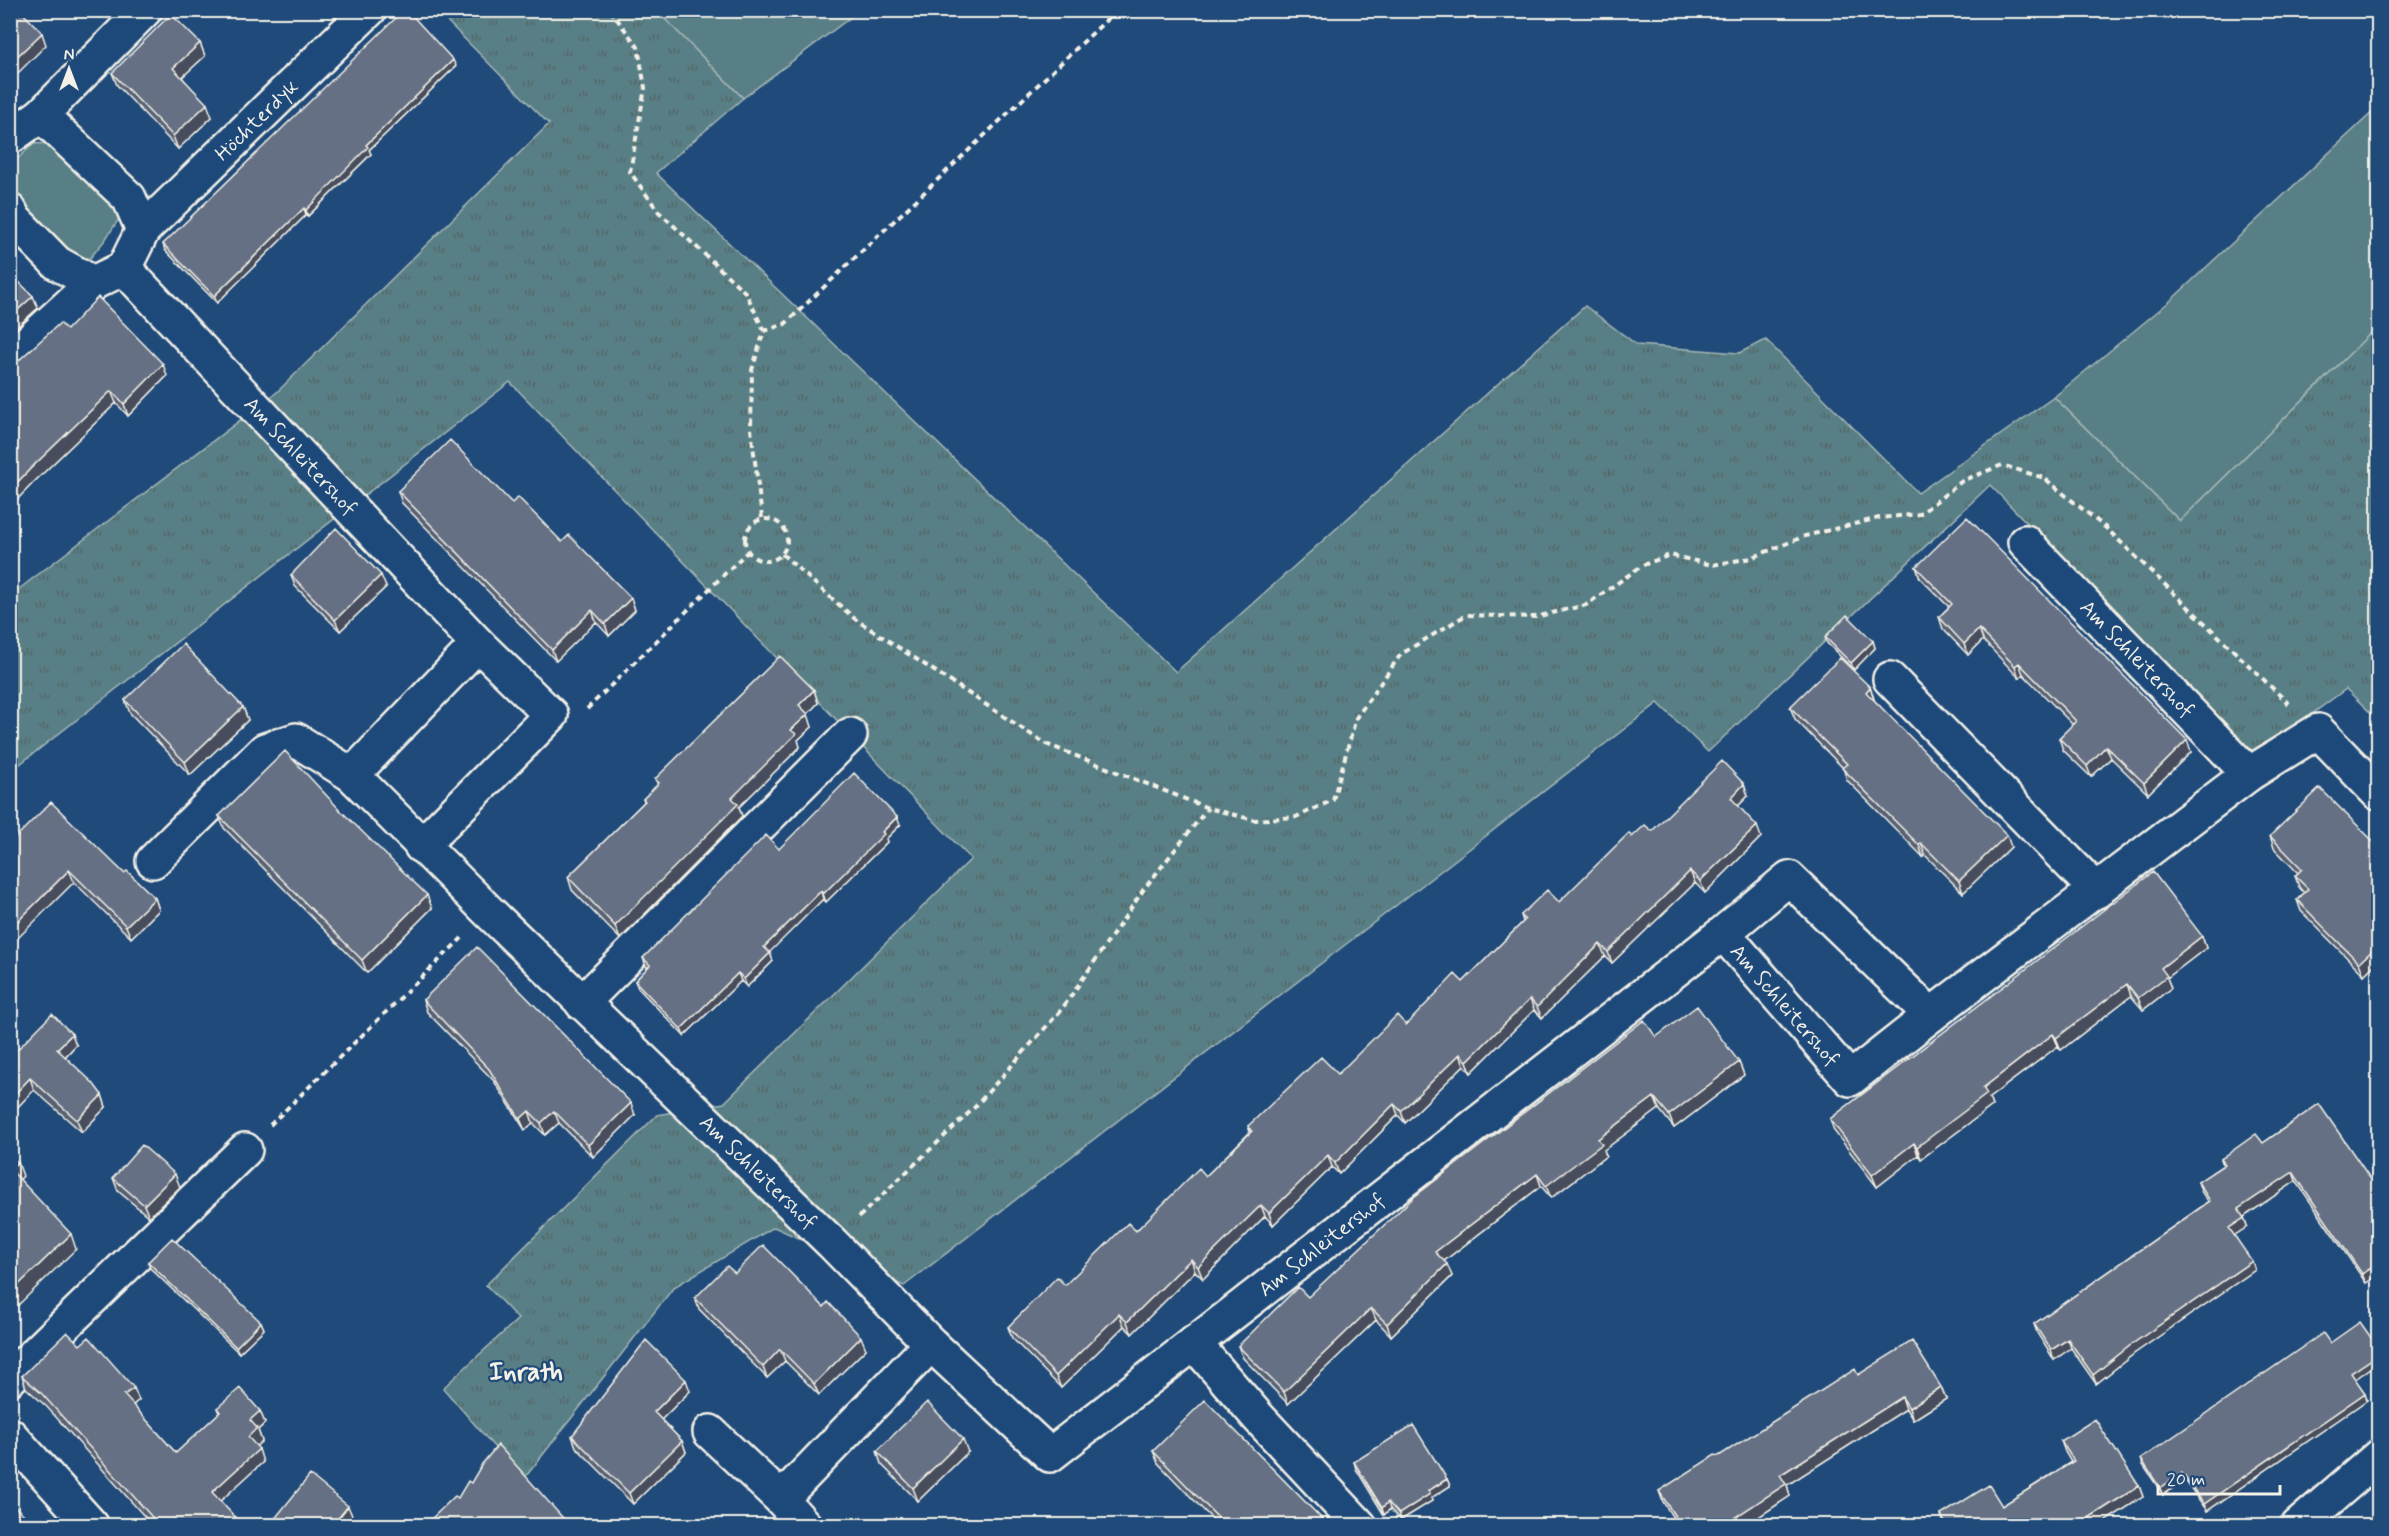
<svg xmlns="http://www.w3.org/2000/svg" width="2389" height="1536" viewBox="0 0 2389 1536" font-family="Mynerve,sans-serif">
<defs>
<pattern id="park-tufts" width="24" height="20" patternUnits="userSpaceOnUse" patternTransform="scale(1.5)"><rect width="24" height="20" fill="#597f85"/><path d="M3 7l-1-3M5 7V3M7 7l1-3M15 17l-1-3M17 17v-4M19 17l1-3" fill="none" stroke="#526669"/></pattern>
</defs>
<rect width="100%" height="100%" fill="#1f4a7a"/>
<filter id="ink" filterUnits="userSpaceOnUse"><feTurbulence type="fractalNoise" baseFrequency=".0167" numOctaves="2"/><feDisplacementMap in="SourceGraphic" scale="12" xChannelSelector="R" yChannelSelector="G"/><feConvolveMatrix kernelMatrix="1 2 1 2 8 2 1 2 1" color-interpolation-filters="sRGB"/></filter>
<g filter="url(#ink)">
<path fill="#597f85" stroke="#a6b8b6" stroke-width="1.5" d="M657 11H859L743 98Z
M2378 107V326L2180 521 2054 397 2169 302Z
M47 143 115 206 119 219 105 240 90 258 75 261 11 197 10 165 34 144Z"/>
<path fill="url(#park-tufts)" stroke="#a6b8b6" stroke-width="1.5" d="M437 11H657L743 98 656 173 1176 672 1585 306 1637 345 1739 353 1766 340 1918 493 2054 397 2180 521 2378 326V720L2346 689 2255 756 1990 485 1708 752 1658 703 904 1286 774 1227 674 1287 523 1480 443 1388 518 1319 486 1285 657 1115 724 1103 971 859 510 382 11 771V595L277 392 549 124Z"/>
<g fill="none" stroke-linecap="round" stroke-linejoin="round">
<defs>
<g id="minor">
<path d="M41 115 145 10"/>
<path d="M10 137 41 115 129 198 143 230 124 268 93 283 57 263 14 219 10 211"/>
<path id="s1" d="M143 230 369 10"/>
<path id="s2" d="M124 268 478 644 352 775 296 740 265 750 153 861"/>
<path d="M10 359 93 283"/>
<path id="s3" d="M2025 542 2249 774"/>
<path d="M1890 679 2097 891"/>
<path id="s4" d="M352 775 489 912 832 1243 931 1344 1050 1455 1723 933 1789 878 1931 1015 1850 1079 1723 933"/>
<path d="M421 846 551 715 478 644"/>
<path d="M582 1003 850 735"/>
<path d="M1931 1015 2249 774 2318 731 2378 793"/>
<path d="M1194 1343 1258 1417 1360 1526"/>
<path d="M10 1378 245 1150"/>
<path d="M710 1432 781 1499 931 1344"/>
<path d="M10 1435 92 1526"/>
<path d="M781 1499 805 1526"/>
<path d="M2298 1526 2378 1457"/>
</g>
</defs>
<use href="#minor" stroke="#f4f1e8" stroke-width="38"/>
<path stroke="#f4f1e8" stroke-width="4" stroke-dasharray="6 4.5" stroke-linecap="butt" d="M610 10 638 47 645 88 630 172 659 212 746 293 764 331
M762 518 751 429 752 370 764 331 785 324 1117 10
M745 540a21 21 0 1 1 42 0a21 21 0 1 1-42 0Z
M782 554 855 619 1046 744 1208 808 1254 820 1296 817 1333 800 1356 718 1401 654 1466 615 1535 617 1586 605 1643 565 1670 555 1712 565 1751 558 1805 536 1879 518 1920 514 1962 481 2002 465 2044 478 2106 528 2289 704
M587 709 747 552
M270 1125 462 938
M859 1217 974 1108 1062 1009 1144 889 1208 808"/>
<use href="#minor" stroke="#1f4a7a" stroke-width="33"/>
</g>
<path fill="#576072" stroke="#f4f1e8" stroke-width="1.5" d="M200 43 205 56 182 77 212 117 178 149 117 85 112 73Z
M456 66 369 150 371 154 308 216 306 215 217 303 165 250 163 244Z
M67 330 167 376 128 416 116 403 35 481 10 507V394L13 391 10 388V364L18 361Z
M398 491 512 503 562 542 631 598 635 610 609 636 596 622 556 661 402 503Z
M1916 567 2187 740 2191 752 2148 794 2111 758 2091 777 2063 750 2059 738 2073 725 2023 674 2019 678 1983 640 1968 655 1943 629 1939 617 1949 607 1920 578Z
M291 575 386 587 340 631 295 586Z
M1825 637 1873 641 1875 648 1854 670 1827 643Z
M1870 687 1874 699V700L2011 847 1963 893 1925 855 1923 857 1847 780 1843 768 1795 719 1790 707Z
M814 690 818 703 807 714 812 727 798 740 800 747 739 807 742 816 620 939 572 890 568 877 644 802 643 799 658 785 655 779Z
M125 700 243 707 248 720 190 775 130 713Z
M1748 796 1738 806 1761 837 1705 893 1695 883 1612 963 1605 956 1542 1018 1534 1010 1471 1073 1464 1065 1405 1123 1398 1115 1339 1174 1332 1167 1273 1225 1265 1216 1203 1279 1195 1271 1132 1334 1124 1326 1061 1388 1012 1338 1008 1327 1065 1285 1206 1176 1250 1132 1248 1126 1338 1074 1463 982 1523 922 1521 915 1559 902 1632 837Z
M219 816 432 908 367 973 224 828Z
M900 825 886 839 887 842 826 902 823 899 769 952 773 961 747 987 741 981 684 1036 638 988 635 981 648 968 646 966 643 958 779 849Z
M2270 836 2378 846H2379V960L2364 975 2301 911 2297 900 2304 893 2299 887 2295 876 2298 873 2274 848Z
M10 843 124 873 155 898 159 910 131 938 74 882Z
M2202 936 2206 948 2167 978 2171 988 2143 1010 2131 996 2061 1050 2058 1046 1989 1098 1992 1106 1921 1159 1918 1155 1877 1187 1834 1131 1830 1119Z
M423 1000 635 1115 593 1157 559 1123 545 1135 533 1123 525 1130 494 1081 427 1012Z
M1656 1037 1739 1062 1744 1075 1674 1128 1659 1109 1604 1150 1606 1156 1551 1198 1541 1186 1444 1261 1452 1276 1391 1336 1376 1320 1288 1404 1243 1358 1238 1346 1308 1297Z
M76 1045 65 1057 102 1095 106 1107 82 1132 34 1090 10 1115V1057Z
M2319 1104 2366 1283 2296 1181 2244 1217 2247 1227 2234 1235 2255 1270 2135 1353 2096 1384 2071 1348 2054 1360 2037 1333 2034 1324 2208 1202 2201 1191 2198 1182 2223 1165 2221 1159 2263 1143Z
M113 1178 180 1187 149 1217 118 1191Z
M148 1262 261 1322 264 1329 239 1353 150 1268Z
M735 1273 824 1307 866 1349 819 1395 785 1361 767 1378 699 1309 695 1298Z
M1858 1375 1946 1399 1913 1420 1906 1409 1787 1485 1790 1496 1745 1526H1678L1663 1502 1659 1491Z
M22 1376 139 1400 133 1405 176 1453 219 1413 217 1408 260 1411 265 1423 258 1430 262 1441 256 1446 263 1462 220 1501 243 1526H153L47 1407 26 1388Z
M2355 1379 2365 1393 2367 1400 2207 1511 2185 1480 2163 1495 2143 1465 2141 1459Z
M690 1391 661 1420 682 1441 686 1452 633 1504 576 1447 572 1436Z
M2061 1441 2139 1486 2143 1497 2098 1526H1945L1941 1515 2002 1506 2071 1462 2065 1452Z
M877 1451 968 1452 918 1501 881 1464Z
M1153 1451 1329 1526H1219L1158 1463Z
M1354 1462 1447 1479 1450 1486 1431 1498 1432 1501 1401 1520 1390 1509 1384 1515 1356 1469Z"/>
<path fill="#474e5c" stroke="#f4f1e8" stroke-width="1.5" d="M42 33 46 45 10 81V63Z
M200 43 205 56 178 81 173 68Z
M453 60 456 66 369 150 371 154 308 216 306 210 366 145Z
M207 104 212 117 178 149 173 136Z
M304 208 306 215 217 303 214 296Z
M33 296 38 308 10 333V317Z
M163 364 167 376 128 416 124 404Z
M111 391 116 403 35 481 10 507V490L30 469Z
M381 575 386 587 340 631 335 620Z
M631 598 635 610 609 636 605 624Z
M592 610 596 622 556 661 552 650Z
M1979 629 1983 640 1968 655 1964 644Z
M1873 641 1875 648 1854 670 1851 663Z
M2019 663 2023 674 2019 678 2015 666Z
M1870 687 1874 699 1870 704 1866 692Z
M814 690 818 703 804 718 799 705Z
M243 707 248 720 190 775 185 762Z
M808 714 812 727 798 740 800 747 739 807 742 816 620 939 615 926 732 798 791 730Z
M2187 740 2191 752 2148 794 2144 783Z
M2106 746 2111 758 2091 777 2087 766Z
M1744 784 1748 796 1735 809 1731 798Z
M897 817 900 825 886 839 887 842 826 902 823 894Z
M1757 826 1761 837 1705 893 1700 881Z
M2007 835 2011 847 1963 893 1959 881Z
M1921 843 1925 855 1923 857 1919 845Z
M69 870 74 882 10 946V929Z
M1690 871 1695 883 1612 963 1608 952Z
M821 891 823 899 767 955 764 947Z
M427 895 432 908 367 973 362 960Z
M155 898 159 910 131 938 126 926Z
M2202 936 2206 948 2167 978 2171 988 2143 1010 2138 998 2161 968Z
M1600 944 1605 956 1542 1018 1537 1007Z
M2375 948 2379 957V960L2364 975 2359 963Z
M770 953 773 961 747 987 744 979Z
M738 973 741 981 684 1036 681 1029Z
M2127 984 2131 996 2061 1050 2056 1038Z
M1530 999 1534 1010 1471 1073 1467 1061Z
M72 1034 76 1045 61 1061 57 1049Z
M2053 1034 2058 1046 1989 1098 1992 1106 1921 1159 1917 1147 1983 1088Z
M1460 1054 1464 1065 1405 1123 1401 1111Z
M1739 1062 1744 1075 1674 1128 1669 1115Z
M30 1078 34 1090 10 1115V1099Z
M102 1095 106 1107 82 1132 77 1120Z
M1654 1097 1659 1109 1604 1150 1606 1156 1551 1198 1546 1186 1598 1139Z
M631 1103 635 1115 593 1157 588 1145Z
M1394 1104 1398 1115 1339 1174 1335 1163Z
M529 1111 533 1123 525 1130 520 1119Z
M554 1111 559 1123 545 1135 541 1123Z
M1914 1143 1918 1155 1877 1187 1872 1175Z
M1328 1155 1332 1167 1273 1225 1269 1213Z
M18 1162 23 1176 16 1184 10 1169Z
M2293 1172 2296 1181 2242 1218 2238 1209Z
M175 1174 180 1187 149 1217 144 1205Z
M1537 1174 1541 1186 1440 1264 1435 1252Z
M1261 1205 1265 1216 1203 1279 1198 1267Z
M2244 1218 2247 1227 2232 1237 2229 1228Z
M71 1234 76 1249 10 1313V1293Z
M1191 1259 1195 1271 1132 1334 1127 1322Z
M2252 1261 2255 1270 2135 1353 2096 1384 2093 1375 2132 1344Z
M2379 1263V1274L2366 1283 2362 1274Z
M1447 1264 1452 1276 1391 1336 1387 1324Z
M1371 1308 1376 1320 1288 1404 1284 1392Z
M1119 1314 1124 1326 1061 1388 1056 1376Z
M261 1322 264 1329 239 1353 236 1347Z
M861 1337 866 1349 819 1395 814 1384Z
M2068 1339 2071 1348 2054 1360 2051 1350Z
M780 1349 785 1361 767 1378 763 1367Z
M2379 1354V1362L2354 1380 2351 1373Z
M686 1380 690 1391 658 1423 654 1412Z
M1941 1387 1946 1399 1913 1420 1909 1408Z
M134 1388 139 1400 129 1408 124 1395Z
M2365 1393 2367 1400 2207 1511 2204 1504Z
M1902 1397 1906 1409 1787 1485 1790 1496 1745 1526H1722L1780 1475Z
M260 1411 265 1423 258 1430 262 1441 252 1450 248 1437 250 1420Z
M963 1439 968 1452 918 1501 913 1488Z
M682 1441 686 1452 633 1504 629 1493Z
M259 1449 263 1462 217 1504 212 1492Z
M2182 1473 2185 1480 2163 1495 2160 1488Z
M1447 1479 1450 1486 1431 1498 1432 1501 1401 1520 1399 1514 1428 1491Z
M2139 1486 2143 1497 2098 1526H2076Z
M1388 1502 1390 1509 1384 1515 1382 1508Z
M348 1506 353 1518 347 1526H332Z"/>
<path fill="#657084" stroke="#f4f1e8" stroke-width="1.5" d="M10 10H20L42 33 10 63Z
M404 10H407L453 60 366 145 368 147 306 210 304 208 214 296 163 244Z
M171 14 200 43 173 68 207 104 173 136 112 73Z
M10 273 33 296 10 317Z
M98 297 163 364 124 404 111 391 30 469 10 490V394L15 389 11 385 13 383 10 381V364L18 361 60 323 67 330Z
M450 440 512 503 518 497 562 542 569 535 631 598 605 624 592 610 552 650 398 491Z
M1967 517 2187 740 2144 783 2106 746 2087 766 2059 738 2076 721 2019 663 2015 666 1979 629 1964 644 1939 617 1952 604 1916 567Z
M336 528 381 575 335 620 291 575Z
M1847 615 1873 641 1851 663 1825 637Z
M183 644 243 707 185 762 125 700Z
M780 656 814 690 799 705 808 714 791 730 796 734 732 798 738 804 615 926 568 877 645 801 643 799 659 783 655 779Z
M1840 658 1870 687 1866 692 2007 835 1959 881 1921 843 1919 845 1842 768 1847 764 1790 707Z
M285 751 341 811 427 895 362 960 219 816Z
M1722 761 1744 784 1731 798 1757 826 1700 881 1690 871 1608 952 1600 944 1537 1007 1530 999 1467 1061 1460 1054 1401 1111 1394 1104 1335 1163 1328 1155 1269 1213 1261 1205 1198 1267 1191 1259 1127 1322 1119 1314 1056 1376 1008 1327 1057 1277 1065 1285 1128 1223 1136 1231 1199 1168 1206 1176 1252 1131 1248 1126 1321 1057 1338 1074 1397 1015 1406 1025 1455 974 1463 982 1525 920 1521 915 1547 890 1559 902 1629 833 1632 837 1645 825 1652 831Z
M854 773 897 817 882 832 884 834 823 894 821 891 764 947 770 953 744 979 738 973 681 1029 635 981 650 965 643 958 766 835 779 849Z
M2320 788 2378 846H2379V951L2375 948 2359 963 2297 900 2308 889 2295 876 2302 869 2270 836Z
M51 802 124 873 127 871 155 898 126 926 69 870 10 929V843Z
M2153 872 2202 936 2161 968 2167 976 2138 998 2127 984 2056 1038 2053 1034 1983 1088 1987 1094 1917 1147 1914 1143 1872 1175 1830 1119Z
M477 947 631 1103 588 1145 554 1111 541 1123 529 1111 520 1119 489 1069 423 1000Z
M1697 1006 1739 1062 1669 1115 1654 1097 1598 1139 1602 1144 1546 1186 1537 1174 1435 1252 1447 1264 1387 1324 1371 1308 1284 1392 1238 1346 1298 1287 1308 1297 1414 1197 1644 1020 1656 1037Z
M52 1014 72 1034 57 1049 93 1083 102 1095 77 1120 30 1078 10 1099V1057Z
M2319 1104 2379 1191V1263L2362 1274 2293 1172 2238 1209 2244 1218 2229 1228 2252 1261 2132 1344 2093 1375 2068 1339 2051 1350 2034 1324 2210 1201 2198 1182 2225 1164 2221 1159 2256 1134 2263 1143Z
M142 1145 175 1174 144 1205 113 1178Z
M10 1156 18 1162 10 1169Z
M10 1169 71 1234 10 1293Z
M172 1238 261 1322 236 1347 148 1262Z
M763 1245 824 1307 828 1302 861 1337 814 1384 780 1349 763 1367 695 1298 727 1266 735 1273Z
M2360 1322 2379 1349V1354L2351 1373 2365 1393 2204 1504 2182 1473 2160 1488 2141 1459 2323 1333 2330 1343Z
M67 1332 80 1345 89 1337 134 1388 124 1395 176 1453 220 1412 217 1408 240 1388 260 1411 250 1420 257 1428 248 1437 259 1449 212 1492 243 1526H160L42 1394 22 1376Z
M646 1340 686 1380 654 1412 682 1441 629 1493 572 1436Z
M1912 1341 1941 1387 1909 1408 1902 1397 1780 1475 1786 1484 1722 1526H1681L1659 1491 1715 1455 1719 1456 1855 1369 1858 1375Z
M1205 1400 1329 1526H1226L1153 1451Z
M927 1402 963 1439 913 1488 877 1451Z
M2095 1419 2139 1486 2076 1526H1947L1941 1515 1989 1485 2002 1506 2074 1461 2061 1441Z
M1413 1425 1447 1479 1428 1491 1430 1494 1399 1514 1388 1502 1382 1508 1354 1462Z
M498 1445 570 1526H424L455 1496 458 1498 468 1481 471 1483 482 1464Z
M310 1475 348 1506 332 1526H269Z
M10 1502 34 1524 36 1526H10Z"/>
</g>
<g text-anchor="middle" stroke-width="4.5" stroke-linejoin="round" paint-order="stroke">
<g font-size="21" fill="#f4f1e8" stroke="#1f4a7a">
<text dy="7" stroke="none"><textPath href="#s1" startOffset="158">Höchterdyk</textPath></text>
<text dy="7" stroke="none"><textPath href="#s2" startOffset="258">Am Schleitershof</textPath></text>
<text dy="7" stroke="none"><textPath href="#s3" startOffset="162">Am Schleitershof</textPath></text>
<text transform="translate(1785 1005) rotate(49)" y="7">Am Schleitershof</text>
<text dy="7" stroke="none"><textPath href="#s4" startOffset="568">Am Schleitershof</textPath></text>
<text dy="7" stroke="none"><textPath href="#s4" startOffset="1318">Am Schleitershof</textPath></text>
</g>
<g font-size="27" font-weight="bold" fill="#f4f1e8" stroke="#1f4a7a">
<text x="526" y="1380">Inrath</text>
</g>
</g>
<rect width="2389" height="1536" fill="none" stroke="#1f4a7a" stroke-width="36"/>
<rect x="18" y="18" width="2353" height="1500" fill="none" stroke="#f4f1e8" stroke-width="2" filter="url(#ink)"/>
<g transform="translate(69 69)" stroke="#1f4a7a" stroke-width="4.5" paint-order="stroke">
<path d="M0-4.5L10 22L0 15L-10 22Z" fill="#f4f1e8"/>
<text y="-9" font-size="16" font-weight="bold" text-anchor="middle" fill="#f4f1e8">N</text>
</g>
<path d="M2158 1485v9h122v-9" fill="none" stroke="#f4f1e8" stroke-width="3"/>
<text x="2167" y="1485" font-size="18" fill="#f4f1e8" stroke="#1f4a7a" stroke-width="4.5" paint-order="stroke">20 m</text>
</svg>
